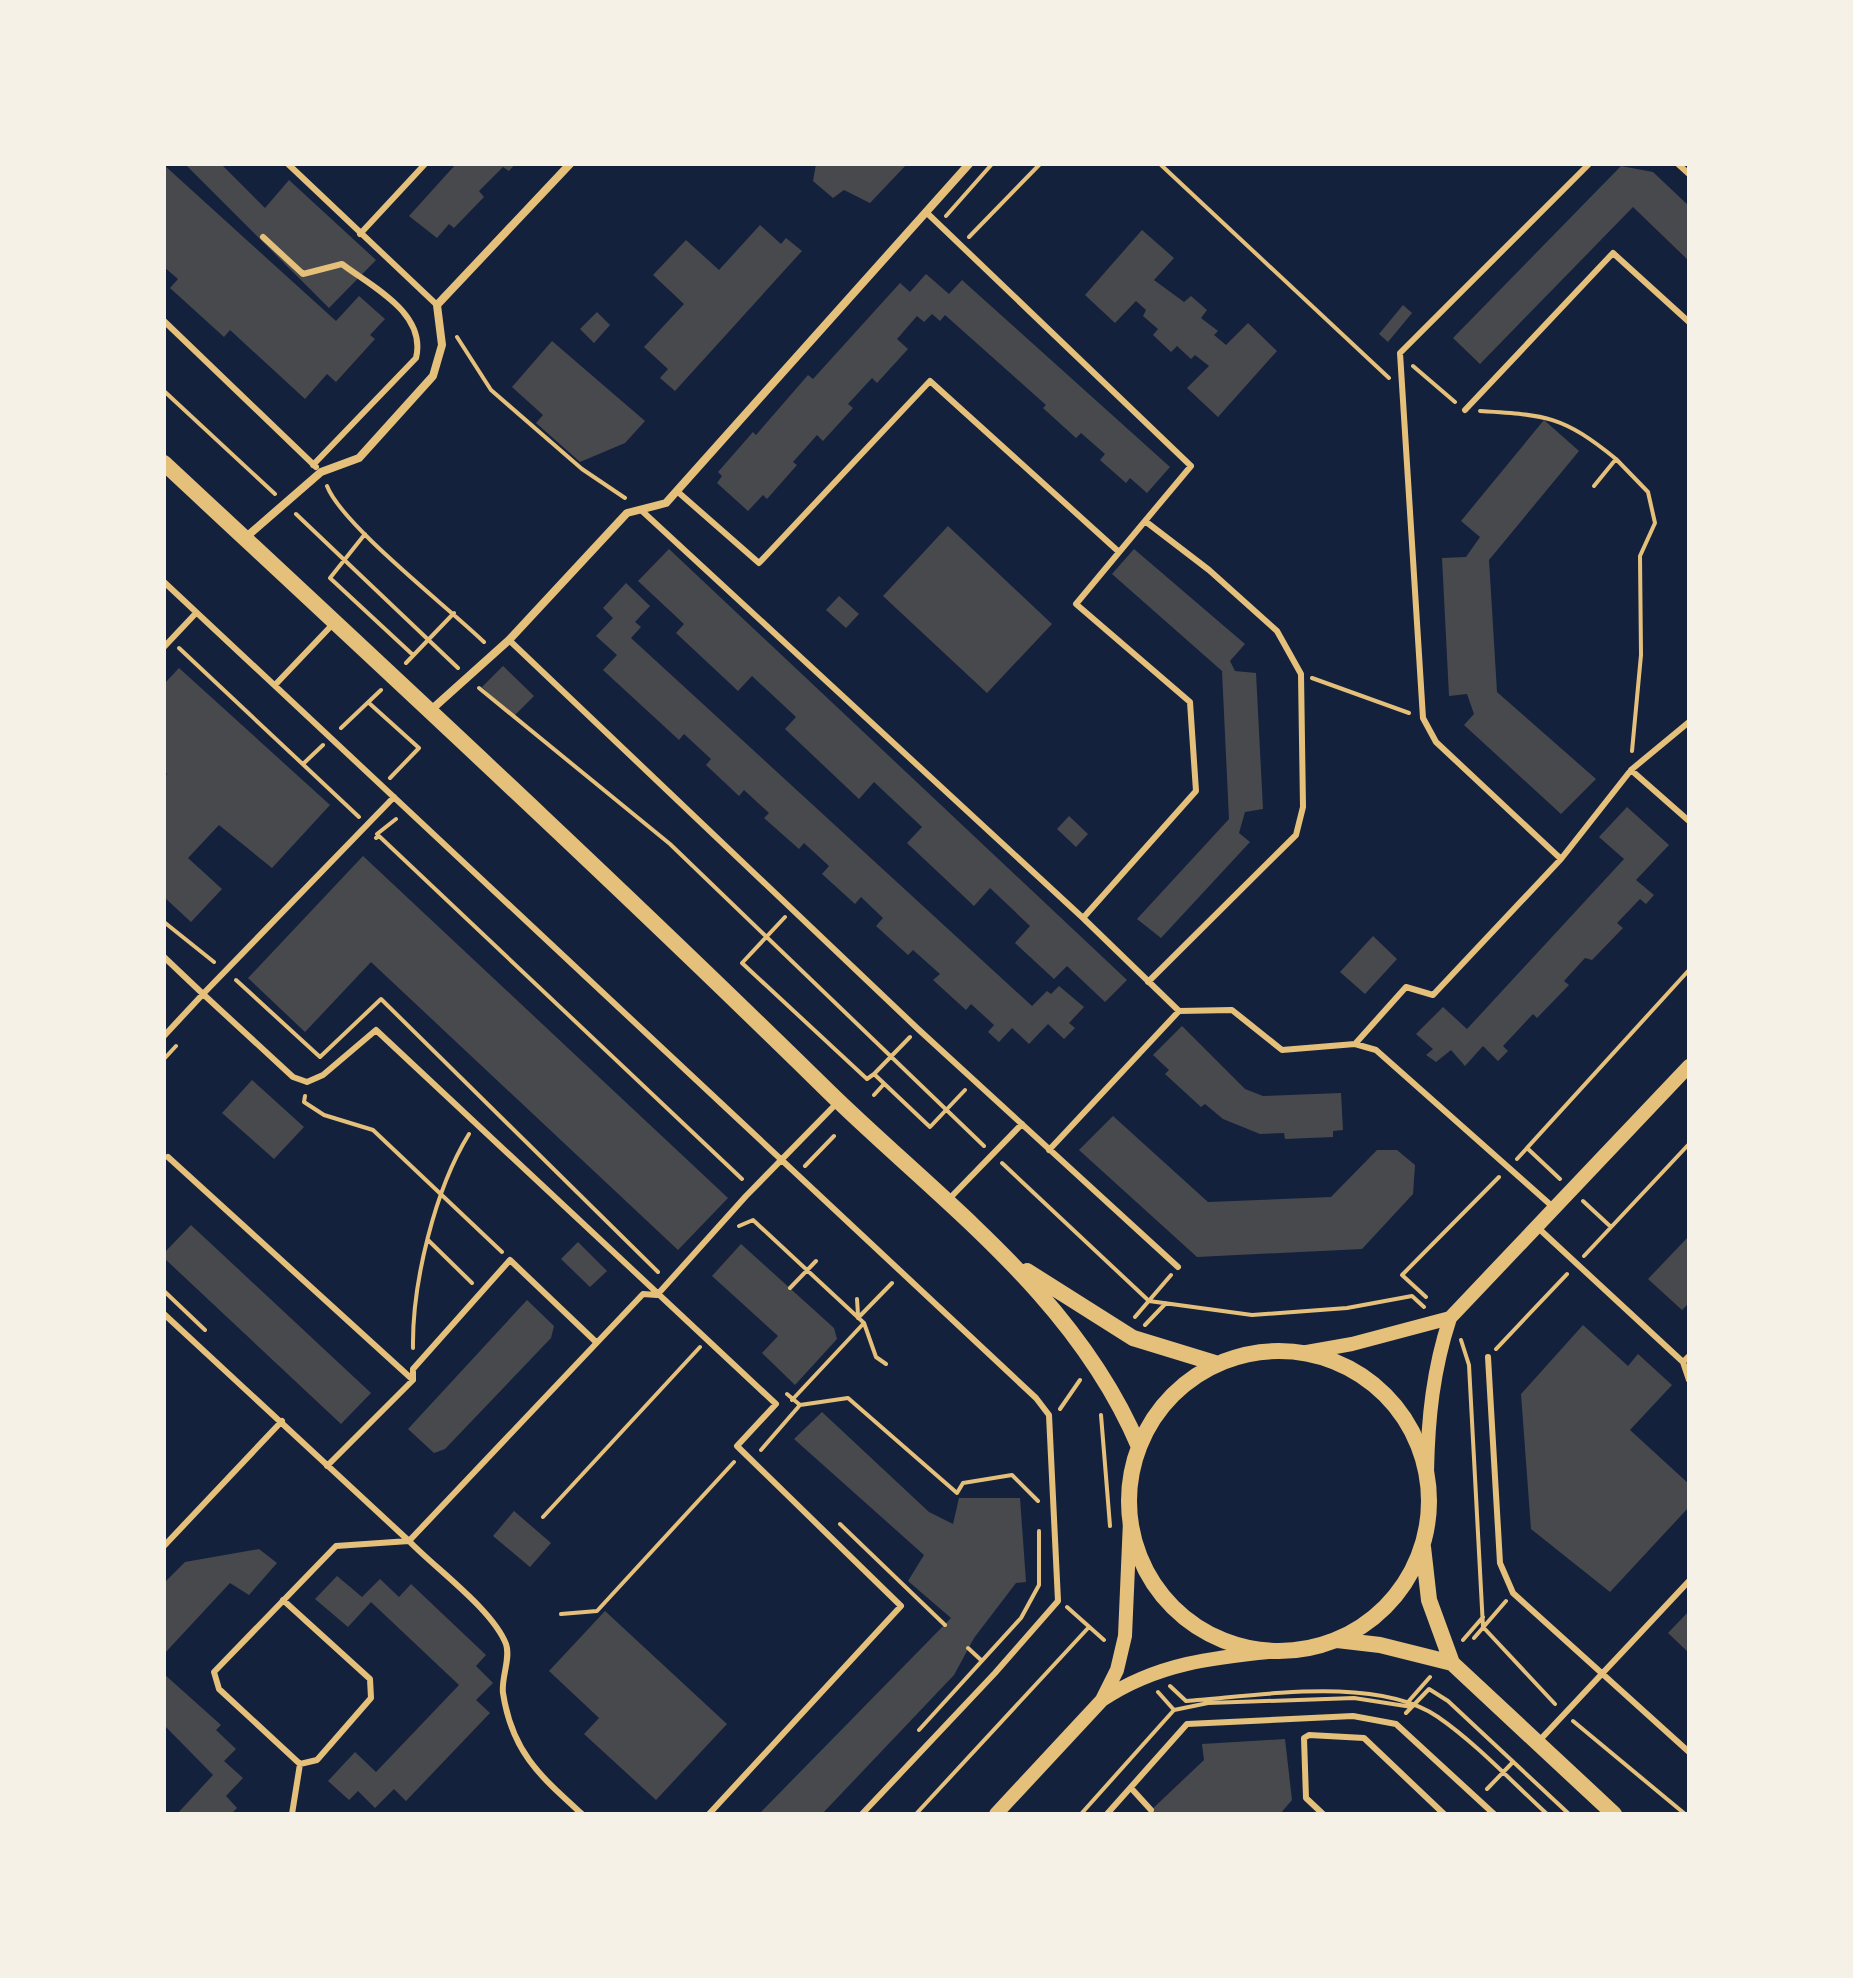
<svg xmlns="http://www.w3.org/2000/svg" width="1853" height="1978" viewBox="0 0 1853 1978" font-family="'PT Sans Narrow',sans-serif">
<rect width="100%" height="100%" fill="#14213d"/>
<path fill="#48494c" d="M185 164H221L265 208 289 180 376 260 329 308Z
M456 164H515L509 171 503 167 479 191 484 197 454 228 449 224 437 238 409 216Z
M816 164H907L870 203 844 190 833 198 813 181Z
M164 165 336 321 359 296 385 319 370 335 375 339 336 382 327 374 305 399 230 330 224 337 170 288 178 279 164 267Z
M1621 166 1653 172 1689 206V261L1633 207 1480 364 1453 338Z
M760 225 781 244 786 238 802 251 675 391 660 378 668 369 644 347 684 304 653 275 686 240 719 270Z
M1142 230 1174 258 1154 280 1184 302 1191 296 1207 310 1201 318 1218 331 1214 335 1226 345 1248 323 1277 351 1218 417 1187 388 1209 366 1195 355 1191 359 1177 346 1171 352 1153 335 1158 329 1143 316 1146 310 1136 301 1115 323 1085 295Z
M926 274 949 294 962 280 1170 467 1147 493 1130 478 1126 483 1100 460 1105 454 1081 433 1076 438 1043 408 1046 405 945 315 940 321 932 314 924 322 917 316 897 339 908 349 877 383 872 378 848 404 853 408 823 441 817 435 793 462 797 465 767 499 763 495 748 511 717 483 722 476 718 472 753 432 756 435 808 375 813 379 900 283 910 292Z
M1403 305 1412 313 1388 342 1379 334Z
M597 312 610 325 594 343 580 329Z
M552 341 645 421 625 443 580 462 536 423 543 415 512 387Z
M1544 420 1579 451 1489 560 1497 692 1596 779 1561 814 1464 725 1474 714 1467 694 1449 696 1442 558 1466 557 1480 537 1461 521Z
M948 526 1052 624 987 693 883 596Z
M669 549 1127 980 1105 1002 1067 966 1054 979 1015 943 1030 926 990 888 974 906 907 843 922 827 874 782 859 799 785 729 796 717 752 676 738 691 676 633 684 624 638 581Z
M1134 549 1245 644 1230 661 1235 671 1256 673 1263 809 1245 812 1239 833 1250 842 1161 938 1137 919 1229 819 1222 671 1112 574Z
M626 583 650 606 635 622 641 627 631 638 1032 1006 1047 991 1051 994 1059 986 1084 1007 1069 1023 1075 1028 1064 1039 1048 1024 1029 1044 1012 1028 999 1042 988 1032 994 1025 971 1004 966 1010 933 980 940 974 913 950 908 955 876 926 883 918 861 897 855 904 822 874 829 866 804 843 799 849 764 818 769 813 744 790 739 796 706 765 711 759 684 734 679 740 603 670 617 655 596 636 613 618 603 608Z
M839 596 859 614 846 628 826 610Z
M503 666 534 696 513 717 482 687Z
M179 668 330 805 272 868 219 825 188 858 222 889 191 922 164 897V778L167 774 164 771V684Z
M1627 807 1669 845 1636 880 1654 895 1646 904 1640 899 1617 923 1623 928 1592 960 1585 958 1564 981 1569 985 1537 1018 1533 1014 1503 1046 1508 1051 1498 1061 1483 1046 1465 1066 1451 1050 1436 1062 1426 1055 1433 1049 1416 1034 1443 1007 1467 1029 1624 859 1599 837Z
M1069 816 1088 834 1076 847 1057 829Z
M363 856 728 1198 678 1250 371 962 305 1032 248 978Z
M1373 936 1397 959 1365 994 1340 972Z
M1182 1026 1245 1089 1263 1096 1341 1093 1343 1130 1333 1131V1137L1285 1139 1284 1133 1260 1134 1223 1119 1205 1104 1201 1107 1165 1074 1169 1070 1153 1055Z
M252 1080 304 1127 274 1159 222 1113Z
M1113 1116 1208 1202 1331 1197 1377 1150H1397L1415 1165 1413 1194 1362 1249 1197 1257 1079 1150Z
M191 1225 371 1393 341 1424 164 1258V1253Z
M1689 1236V1303L1682 1310 1648 1279Z
M578 1242 607 1271 590 1287 561 1259Z
M741 1244 834 1328 837 1339 795 1385 762 1353 778 1336 712 1276Z
M527 1300 554 1326 551 1338 445 1449 434 1453 408 1429Z
M1583 1325 1628 1366 1638 1354 1672 1385 1630 1430 1689 1484V1507L1610 1592 1531 1529 1521 1394Z
M822 1412 929 1512 953 1524 959 1498H1020L1026 1582 1016 1583 974 1638 954 1675 822 1814H759L951 1618 908 1581 924 1555 794 1439Z
M514 1511 551 1543 530 1567 493 1536Z
M259 1549 277 1563 249 1595 230 1583 164 1654V1583L185 1562Z
M337 1576 362 1597 380 1579 399 1597 411 1584 486 1655 476 1666 493 1683 476 1700 490 1713 406 1801 394 1789 375 1808 358 1791 349 1800 328 1781 355 1752 376 1772 459 1685 371 1602 348 1627 315 1599Z
M605 1611 727 1724 656 1800 584 1734 599 1718 549 1671Z
M1689 1611V1653L1668 1633Z
M164 1674 221 1725 216 1730 236 1749 224 1761 243 1778 226 1796 237 1808 231 1814H177L213 1775 164 1725Z
M1285 1739 1292 1800 1280 1814H1147L1204 1760 1202 1744Z"/>
<g fill="none" stroke-linecap="round" stroke-linejoin="round">
<path stroke="#e5c07b" stroke-width="4" d="M1160 164 1389 378
M946 216 992 164
M969 237 1040 164
M457 337 491 390 582 469 625 498
M1413 366 1455 402
M164 391 275 494
M1480 411C1547 415 1563 416 1616 459L1594 486
M1616 459 1648 492 1655 523 1640 556 1641 655 1632 751
M327 486C342 525 448 607 484 642
M296 514 458 668
M365 534 330 578 413 655
M179 648 359 817
M406 663 454 613
M1312 678 1409 713
M479 688 670 844 984 1146
M369 703 419 748 390 778
M341 728 381 690
M303 764 323 745
M377 834 396 819
M376 838 379 836 742 1179
M785 917 742 963 867 1079 874 1074
M164 922 214 962
M236 980 320 1057 381 999 658 1272
M910 1037 874 1074 930 1127 965 1090
M164 1059 176 1046
M874 1095 884 1084
M305 1096 304 1102 324 1115 373 1130 502 1252
M1527 1148 1560 1179
M1517 1159 1689 970
M1002 1163 1149 1301 1252 1315 1347 1308 1412 1296 1424 1307
M805 1166 834 1136
M1583 1201 1611 1227
M739 1226 753 1220 864 1323 876 1357 886 1364
M428 1240 472 1283
M1584 1256 1689 1144
M790 1288 816 1261
M164 1291 205 1330
M1426 1297 1402 1275 1499 1177
M857 1299 858 1315
M1135 1317 1171 1275
M858 1318 892 1283
M1145 1325 1166 1303
M1461 1340 1469 1365 1483 1627 1555 1704
M413 1348C412 1283 435 1189 469 1134
M1496 1349 1567 1274
M792 1400 864 1323
M800 1405 848 1398 957 1493 963 1483 1012 1475 1038 1501
M1060 1409 1080 1380
M1101 1415 1110 1526
M761 1450 800 1405 787 1394
M543 1517 700 1347
M840 1524 945 1625
M1067 1607 1104 1640
M561 1614 597 1611 734 1462
M1474 1638 1506 1601
M1463 1640 1483 1617
M968 1648 981 1660
M1170 1686 1186 1701C1258 1696 1376 1675 1438 1717 1477 1744 1512 1782 1547 1814
M1158 1692 1174 1710
M1408 1702 1430 1677
M1406 1713 1429 1689 1448 1701 1569 1814
M1573 1721 1685 1814
M919 1730 1021 1618 1039 1585V1531
M1487 1789 1513 1762
M916 1814 1089 1627
M1081 1814 1174 1710 1208 1703 1354 1698 1412 1707"/>
<path stroke="#e5c07b" stroke-width="6" d="M288 164 437 305
M1678 164 1689 174
M926 212 1191 466 1145 521 1209 570 1277 631 1301 674 1303 807 1296 835 1148 982
M360 234 425 164
M263 237 303 274 342 264C372 287 427 313 416 358L313 465
M164 321 316 467
M1465 410 1613 253 1689 322
M678 492 759 563 930 381 1119 552
M641 510 1083 918 1179 1011 1232 1010 1282 1050 1355 1044 1376 1050 1553 1207
M164 582 1036 1398 1049 1415 1058 1601 995 1673 862 1814
M509 640 918 1029 1178 1267
M164 647 196 613
M275 685 333 624
M1631 770 1689 821
M394 797 203 994 293 1077 307 1082 323 1075 376 1030 776 1404 737 1446 901 1606 709 1814
M1561 859 1436 742 1423 718 1400 353 1589 164
M1083 918 1196 791 1190 702 1076 604 1145 521
M164 957 203 994 164 1036
M1355 1044 1406 987 1433 995 1561 859 1631 770 1689 722
M1049 1150 1179 1011
M168 1157 413 1380
M949 1199 1022 1124
M1536 1226 1683 1362
M164 1314 409 1541 336 1546 214 1672 219 1689 300 1764 292 1814
M1689 1356 1683 1362 1689 1380
M1488 1357 1500 1563 1513 1593 1689 1752
M327 1466 413 1380V1369L510 1260 596 1342
M164 1546 282 1421
M283 1600 370 1679 371 1698 317 1760 300 1764
M1538 1742 1689 1581
M1131 1788 1151 1810
M582 1814C540 1776 512 1752 503 1693 501 1678 511 1658 506 1644 492 1609 436 1569 409 1541L643 1294 657 1295 746 1196 836 1104
M1107 1814 1187 1724 1353 1716 1396 1724 1494 1814
M1323 1814 1306 1798 1304 1738 1309 1735 1364 1738 1444 1814"/>
<path stroke="#e5c07b" stroke-width="8" d="M245 538 321 472 359 458 433 376 442 345 437 305 570 164
M431 710 509 640 627 513 666 503 969 164"/>
<path stroke="#e5c07b" stroke-width="14" d="M1301 1353 1352 1344 1450 1318
M1427 1472C1428 1418 1433 1370 1450 1318L1689 1066
M1102 1700 1117 1670 1125 1636 1130 1521
M996 1814 1102 1700C1157 1663 1215 1657 1280 1651"/>
<path stroke="#e5c07b" stroke-width="16" d="M164 463C387 671 611 878 829 1092 942 1202 1076 1297 1139 1447
M1027 1271 1133 1338 1218 1364
M1129 1501a150 150 0 1 1 300 0a150 150 0 1 1-300 0Z
M1423 1547 1429 1600 1452 1663
M1337 1640 1380 1645 1452 1663 1614 1814"/>
</g>
<rect width="1853" height="1978" fill="none" stroke="#f6f1e7" stroke-width="332"/>
</svg>
